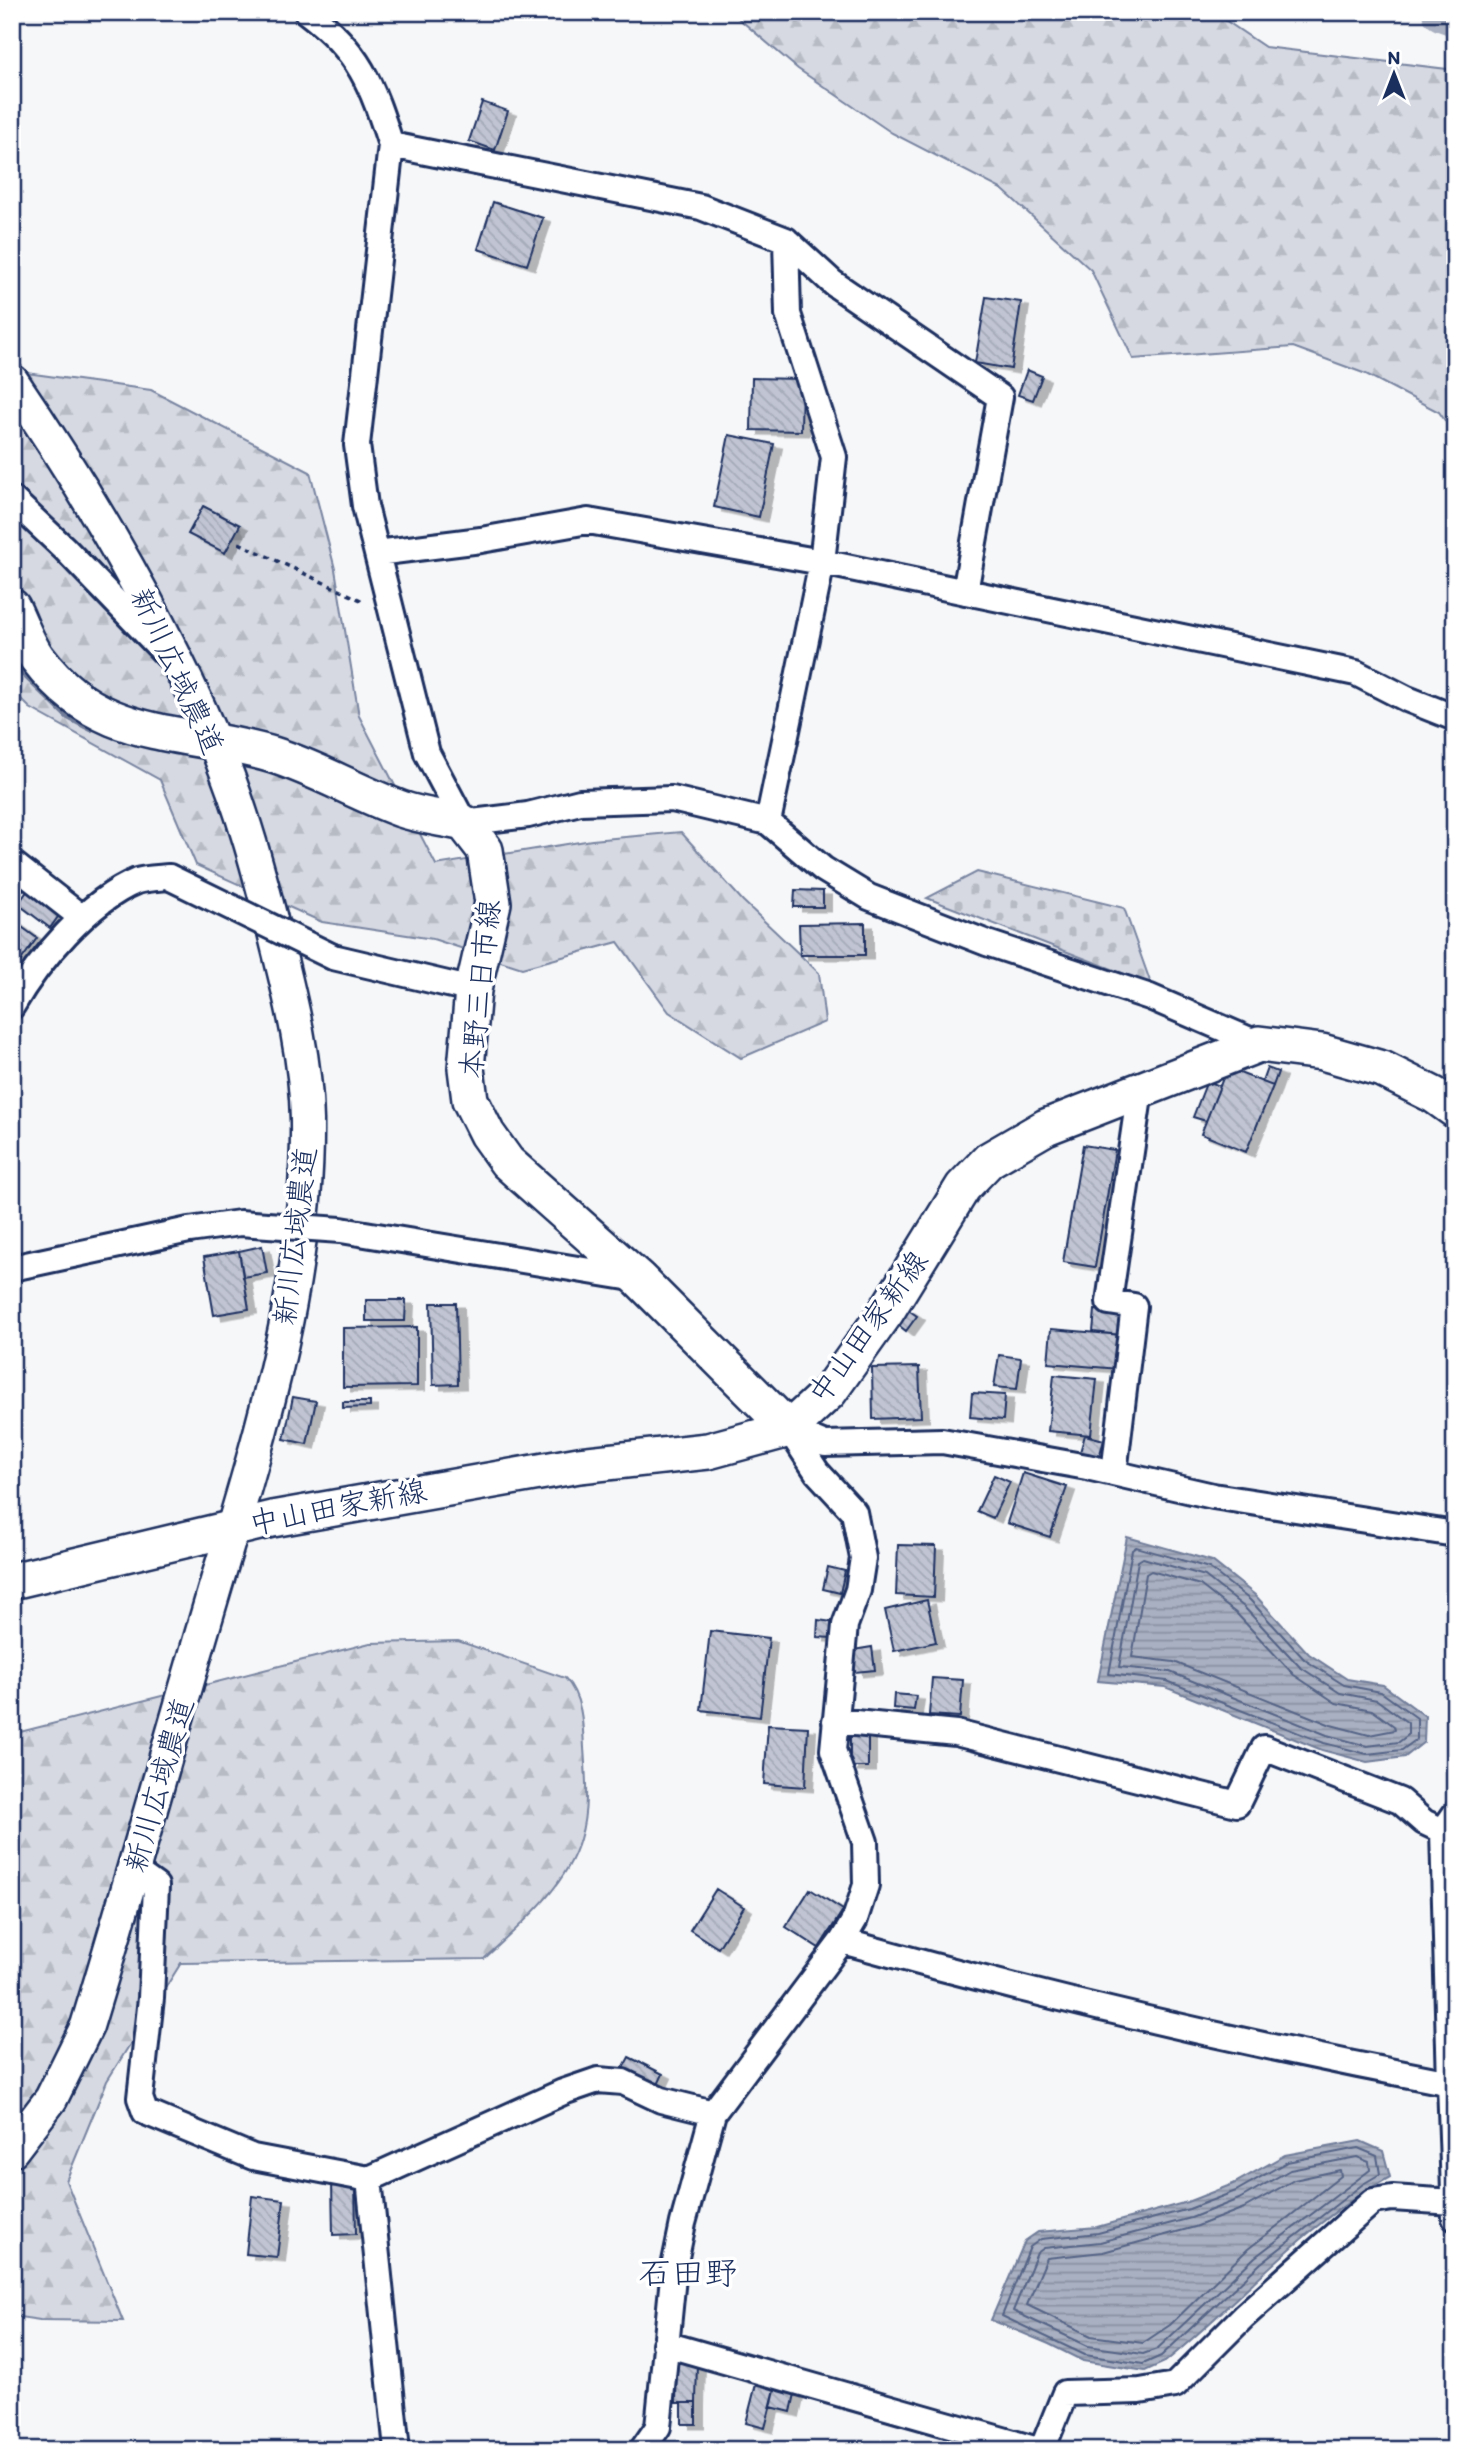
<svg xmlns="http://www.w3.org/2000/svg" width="1467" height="2462" viewBox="0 0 1467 2462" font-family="Itim,'Klee One',sans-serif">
<defs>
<pattern id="forest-firs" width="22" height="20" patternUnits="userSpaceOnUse" patternTransform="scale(1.75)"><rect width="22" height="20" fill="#d6d9e2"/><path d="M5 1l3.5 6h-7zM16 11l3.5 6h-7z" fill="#b7bbc4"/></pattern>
<pattern id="cemetery-stones" width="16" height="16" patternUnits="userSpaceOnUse" patternTransform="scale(1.75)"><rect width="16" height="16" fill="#d6d9e2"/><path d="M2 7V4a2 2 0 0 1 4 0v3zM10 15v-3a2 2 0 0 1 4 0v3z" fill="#b7bbc4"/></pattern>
<pattern id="water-rules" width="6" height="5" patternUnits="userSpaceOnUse" patternTransform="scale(1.75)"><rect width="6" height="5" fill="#a9b0c1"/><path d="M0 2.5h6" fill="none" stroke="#8990a0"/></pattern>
<pattern id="building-back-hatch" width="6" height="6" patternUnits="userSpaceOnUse" patternTransform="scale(1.75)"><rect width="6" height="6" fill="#c0c4d3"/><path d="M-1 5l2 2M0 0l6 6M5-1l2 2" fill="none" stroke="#a4a9b8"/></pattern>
<filter id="shadow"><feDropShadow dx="8" dy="4.5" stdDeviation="0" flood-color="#0004"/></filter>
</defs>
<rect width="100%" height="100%" fill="#f6f7f9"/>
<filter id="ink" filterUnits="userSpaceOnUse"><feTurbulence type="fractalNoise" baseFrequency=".0143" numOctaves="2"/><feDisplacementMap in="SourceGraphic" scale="14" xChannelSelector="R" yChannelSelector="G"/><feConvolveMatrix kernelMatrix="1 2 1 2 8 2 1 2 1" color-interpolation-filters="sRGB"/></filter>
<g filter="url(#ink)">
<path fill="url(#forest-firs)" stroke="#7884a0" stroke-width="2" d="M731 12H1213L1265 47 1455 70V435L1439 412 1366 374 1293 347 1133 359 1091 270 1003 190 892 133 798 69Z
M12 371 151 390 310 472 335 569 359 716 436 865 592 840 681 832 743 901 819 973 825 1022 741 1058 669 1012 618 942 522 968 433 939 322 922 196 865 160 780 30 708 12 690Z
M458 1641 565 1678C582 1696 583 1723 584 1748 586 1777 589 1810 580 1839 566 1888 520 1925 484 1959L181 1963 107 2081 66 2181 123 2321 40 2320 12 2316V1734L370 1643Z"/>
<path fill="url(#cemetery-stones)" stroke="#7884a0" stroke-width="2" d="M977 872 1124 908 1151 984 927 898Z"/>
<path fill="url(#water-rules)" stroke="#707c99" stroke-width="2" d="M1127 1537 1212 1561 1255 1595 1309 1654 1347 1679 1383 1685 1425 1716 1424 1742 1405 1757 1367 1762 1322 1750 1165 1687 1098 1681Z
M1360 2141 1383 2151 1390 2177C1304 2223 1240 2301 1165 2362L1145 2371 1083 2361 1049 2344 991 2320 1025 2241 1038 2232 1097 2227 1187 2202 1233 2184 1285 2155Z"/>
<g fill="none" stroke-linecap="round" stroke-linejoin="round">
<path stroke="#546386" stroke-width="2" d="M1136 1547 1209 1568 1250 1600 1305 1660 1344 1685 1381 1692 1417 1718V1739L1402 1750 1367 1754 1324 1743 1167 1681 1109 1674 1132 1550Z
M1143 1558 1205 1576 1244 1607 1300 1667 1340 1693 1377 1700 1408 1723V1735L1399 1742 1367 1746 1327 1735 1170 1672 1119 1667 1138 1561Z
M1151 1571 1200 1585 1237 1614 1294 1675 1336 1703 1372 1710 1394 1726 1395 1730 1369 1735 1331 1725 1174 1662 1132 1657 1146 1574Z
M1358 2148 1377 2156 1380 2174 1363 2184 1261 2263 1161 2356 1143 2364 1085 2355 1002 2316 1030 2247 1041 2239 1098 2233 1189 2209 1236 2191 1287 2162Z
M1357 2157 1369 2162 1370 2170 1255 2257 1157 2349 1143 2354 1088 2346 1013 2311 1037 2253 1044 2248 1100 2242 1191 2218 1239 2199 1290 2170Z
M1340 2170 1341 2176 1248 2249 1170 2325 1143 2343 1091 2336 1027 2305 1047 2258 1103 2252 1195 2227 1244 2208 1294 2180Z"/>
<path stroke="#707c99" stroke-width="6" d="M12 663 68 717 91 729"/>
<path stroke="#a9b0c1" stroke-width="38" d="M1441 12 1455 17"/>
</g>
<path fill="url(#building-back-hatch)" stroke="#1b2f5e" stroke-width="2" filter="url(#shadow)" d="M482 102 508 111 495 150 469 141Z
M493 202 543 218 527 265 478 249Z
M986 297 1021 302 1011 369 975 363Z
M1027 370 1042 376 1033 400 1018 395Z
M752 378 802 379 801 431 751 430Z
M729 435 774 444 759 517 714 507Z
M203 506 240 525 225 553 188 534Z
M28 890 60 914 50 928 18 904Z
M795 890 823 891V907H794Z
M12 920 37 938 12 973Z
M865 923V955H800L799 924Z
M1227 1068 1273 1086 1246 1152 1201 1134Z
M1267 1068 1278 1072 1273 1086 1262 1082Z
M1207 1081 1220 1086 1206 1121 1193 1117Z
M1083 1145 1115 1150 1095 1267 1063 1262Z
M262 1246 267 1273 243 1277 239 1251Z
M239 1251 249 1309 214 1315 204 1257Z
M366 1300H406L405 1321H366Z
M431 1303H456L458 1384 433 1385Z
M907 1309 917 1316 906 1331 897 1324Z
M1095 1310 1124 1312 1122 1335 1093 1332Z
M417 1327V1386L343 1387V1328Z
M1051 1329 1122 1335 1119 1369 1048 1363Z
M999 1355 1021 1358 1017 1389 994 1387Z
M919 1367 921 1417 873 1419 872 1368Z
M1054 1375 1097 1379 1091 1435 1048 1431Z
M972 1393 1005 1395 1003 1420 970 1417Z
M293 1397 316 1401 307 1444 284 1439Z
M343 1402H370V1407L343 1408Z
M1085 1435 1104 1440 1099 1457 1080 1452Z
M1023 1473 1067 1487 1050 1537 1007 1523Z
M994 1475 1010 1482 993 1518 977 1511Z
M898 1545 936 1546 934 1597 896 1595Z
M828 1567 845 1571 840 1593 823 1589Z
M927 1600 936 1642 894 1651 885 1610Z
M818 1620 833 1622 832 1638 817 1637Z
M710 1631 769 1638 760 1717 701 1710Z
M872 1647 875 1670 855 1672 853 1650Z
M932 1678 963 1680 960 1717 929 1715Z
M894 1694 916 1696 914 1710 893 1708Z
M768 1725 808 1727 805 1787 764 1784Z
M850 1736H868V1767H850Z
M716 1889 744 1907 718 1948 690 1930Z
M810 1889 843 1910 819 1948 786 1927Z
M629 2057 663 2074 656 2089 621 2072Z
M332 2182H355L356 2234 333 2235Z
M252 2196 284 2200 277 2257 246 2254Z
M677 2362H697L696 2403H676Z
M757 2380 776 2385 765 2428 746 2423Z
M776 2385 796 2389 791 2412 771 2407Z
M682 2403H696V2424H682Z
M668 2442H692V2450H668Z"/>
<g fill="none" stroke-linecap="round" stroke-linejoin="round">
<defs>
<path id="minor" d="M307 12C360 52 371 83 391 145L357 445 365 506 427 753 464 823 528 815 580 802 672 799 768 822 823 869 869 897 987 943 1150 997 1259 1044
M391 145 701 207 786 240 833 283 1000 397 965 592
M12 499 65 549 167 655
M377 553 481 540 588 521 822 562 1356 673 1407 699 1455 718
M768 822 822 562 834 457 788 314 786 240
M12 863 81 917
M333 957 473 990
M12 1006C38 961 88 901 137 881 146 878 159 878 169 877
M341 1230 638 1279
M12 1268 189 1230
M789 1429 825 1444 942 1441 1087 1467 1213 1496 1455 1534
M1114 1473 1134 1306 1109 1302 1140 1090
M835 1721 956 1733 1237 1804 1264 1748 1400 1801 1424 1822 1443 1831
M135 1871 156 1886 151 1998 140 2098 145 2112 253 2157 369 2179
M842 1941C1043 1997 1245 2044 1450 2083L1455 2218
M1450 2083 1443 1831 1455 1814
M665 2344 1038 2450
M397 2450 369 2179 563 2092 598 2080 623 2082 661 2100 713 2113
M642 2450 658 2427 674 2267 683 2223 713 2113 842 1941 855 1919 866 1885 865 1842 833 1750 845 1625 858 1590 863 1558 854 1512 817 1472 789 1429
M1042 2450 1065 2393 1140 2391 1175 2385 1244 2316 1373 2201 1392 2198 1454 2202"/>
<path id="tertiary" d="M12 381C89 494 159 614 213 739 242 806 261 878 278 948 292 1004 306 1062 307 1120 309 1278 262 1431 217 1581 173 1729 132 1879 87 2026L51 2099 12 2150"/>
<path id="secondary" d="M12 607C20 623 27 645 38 659 102 744 183 728 273 755 318 769 357 793 401 809 421 816 443 818 464 823L485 850 493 903 473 990 466 1068 470 1100 487 1134 507 1162 639 1279 789 1429
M12 1581 272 1519 579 1465 708 1451 789 1429 829 1392 886 1312 963 1187 989 1160 1046 1127 1259 1044 1322 1052 1382 1069 1434 1095 1455 1110"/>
</defs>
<use href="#minor" stroke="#1b2f5e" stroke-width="30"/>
<use href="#tertiary" stroke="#1b2f5e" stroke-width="37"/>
<use href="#secondary" stroke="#1b2f5e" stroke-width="40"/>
<path stroke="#1b2f5e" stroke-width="3.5" stroke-dasharray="5 5" stroke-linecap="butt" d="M239 543 365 602"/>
<use href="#minor" stroke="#fff" stroke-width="24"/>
<use href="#tertiary" stroke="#fff" stroke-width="32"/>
<use href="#secondary" stroke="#fff" stroke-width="35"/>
<defs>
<path id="minor-bridge" d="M169 877 333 957
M189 1230 240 1223 341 1230"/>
</defs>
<use href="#minor-bridge" stroke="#1b2f5e" stroke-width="30" stroke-linecap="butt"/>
<use href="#minor-bridge" stroke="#fff" stroke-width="24"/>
</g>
</g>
<g text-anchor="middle" stroke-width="7" stroke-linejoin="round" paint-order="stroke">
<g font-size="30" fill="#1b2f5e" stroke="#fff">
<text transform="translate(177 671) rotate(65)" y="10">新川広域農道</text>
<text transform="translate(480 989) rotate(-84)" y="10">本野三日市線</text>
<text transform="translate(295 1236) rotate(-83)" y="10">新川広域農道</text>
<text transform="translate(868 1327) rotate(-54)" y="10">中山田家新線</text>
<text transform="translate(338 1507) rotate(-11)" y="10">中山田家新線</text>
<text transform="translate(159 1785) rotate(-74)" y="10">新川広域農道</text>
</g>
<g font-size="33" fill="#1b2f5e" stroke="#fff">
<text x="688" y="2284">石田野</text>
</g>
</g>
<rect width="1467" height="2462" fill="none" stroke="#fff" stroke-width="42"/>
<rect x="21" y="21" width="1425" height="2420" fill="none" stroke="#1b2f5e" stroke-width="2.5" filter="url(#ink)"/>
<g transform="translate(1394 74)" stroke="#ffffff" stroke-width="5" paint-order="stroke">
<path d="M0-5L12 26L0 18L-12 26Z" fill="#1b2f5e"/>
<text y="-10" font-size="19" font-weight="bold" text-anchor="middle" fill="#1b2f5e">N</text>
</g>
</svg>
